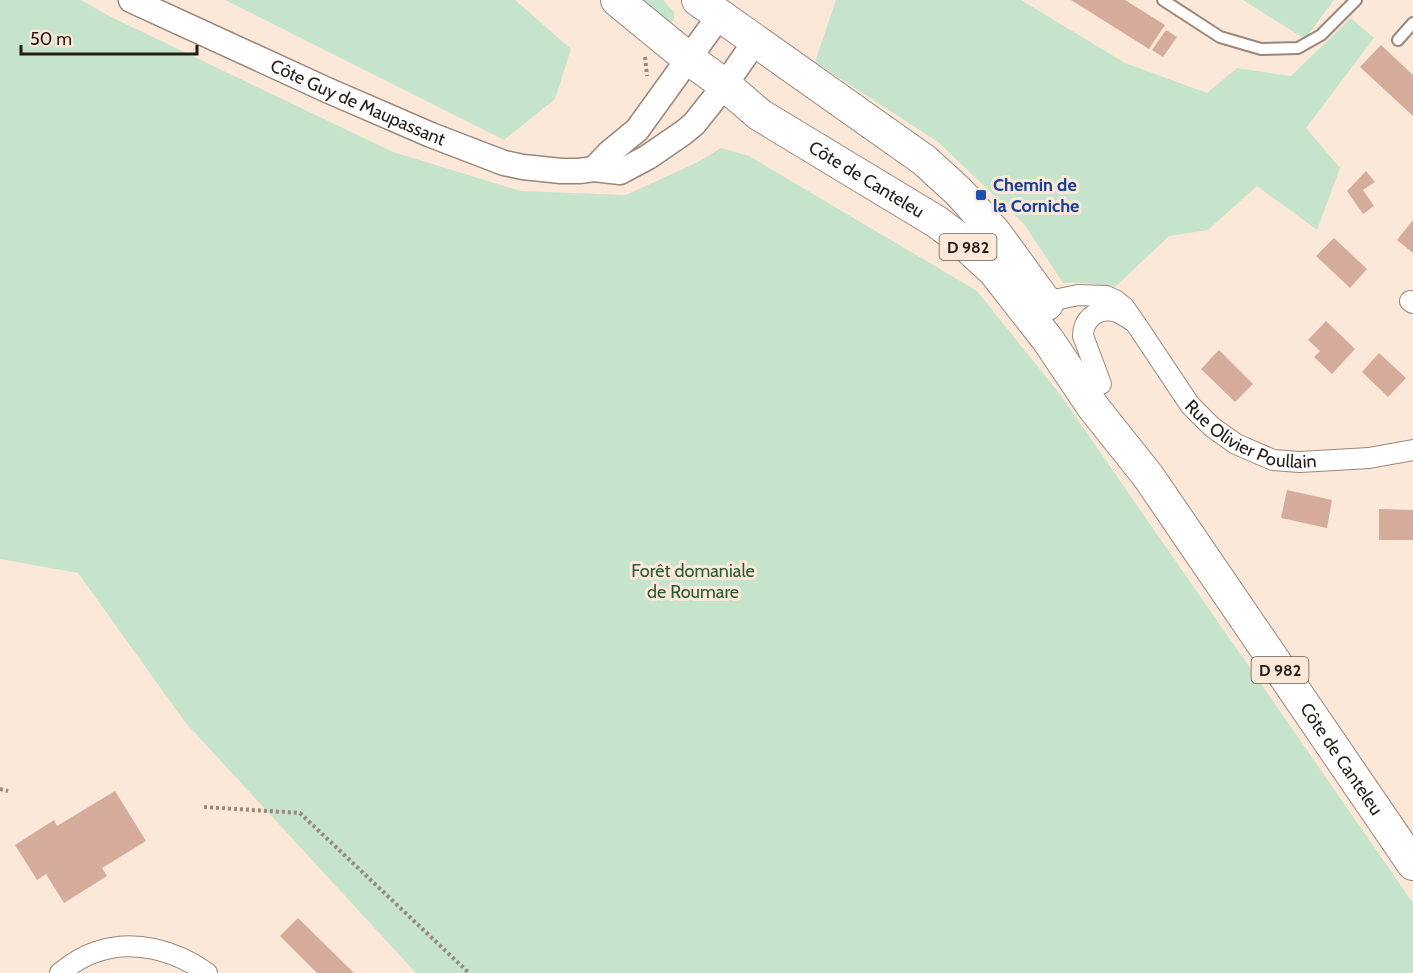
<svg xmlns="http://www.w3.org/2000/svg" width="1413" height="973" viewBox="0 0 1413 973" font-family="Cabin,sans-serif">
<rect width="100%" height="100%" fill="#fce8d9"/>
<path fill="#c6e3cb" d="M0 0H81L109 16 393 152 521 191 626 195 698 162 721 148 749 156 977 291 1059 393 1413 903V973H416L185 722 78 573 0 559Z
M225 0H515L571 49 555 99 504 140Z
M637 0H663L674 12V19L671 23H666Z
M836 0H1021L1125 63 1207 93 1237 68 1291 76 1351 18 1374 38 1306 128 1340 168 1317 230 1257 186 1208 230 1169 236 1114 288C1097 283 1081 282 1063 283L1024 224 938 142 815 62Z
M1243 0H1334L1305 39Z"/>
<path fill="#d5ab9c" d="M1071 0H1125L1165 25 1149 49Z
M1166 30 1177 37 1163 57 1152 50Z
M1381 45 1413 75V116L1360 67Z
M1366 171 1375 182 1363 190 1374 206 1363 214 1347 191Z
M1413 220V253L1397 240Z
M1334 238 1367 269 1350 288 1316 256Z
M1326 321 1355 349 1332 374 1314 357 1320 351 1308 340Z
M1219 350 1253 384 1235 402 1201 369Z
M1379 353 1406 378 1388 397 1362 372Z
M1287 490 1332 500 1327 528 1281 518Z
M1379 509 1413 510V540H1379Z
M115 791 146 841 102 868 107 876 64 903 46 874 37 880 15 845 54 820 57 826Z
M298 918 354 973H317L280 936Z"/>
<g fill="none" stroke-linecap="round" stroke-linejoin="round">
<defs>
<path id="service" d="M1163 0 1220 37 1261 49 1298 48 1321 35 1356 0
M1398 40 1413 23"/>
<g id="minor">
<path d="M1410 301 1413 303"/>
<path id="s1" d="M1045 302 1078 295 1106 296 1115 300 1124 307 1138 327 1190 405 1212 427 1236 444 1273 460 1300 462 1369 458 1413 450"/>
<path d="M1101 384 1083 336C1083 320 1096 308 1113 311 1119 312 1125 316 1131 320"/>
<path d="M60 973C71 964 83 956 96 952 133 938 177 951 207 973"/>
</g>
<g id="tertiary">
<path id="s2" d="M131 0 327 90 431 135 504 163 523 167 561 171H579L594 169 620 172 648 157 683 133 694 124 725 85 756 40"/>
<path d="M594 169 609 153 637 130 720 15"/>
</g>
<g id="primary">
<path id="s3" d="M617 0 689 59 725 85 760 115 937 222 957 237 994 271 1048 340 1093 407 1148 476 1413 864"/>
<path d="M698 0 924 160 958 191 970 204 996 234 1047 304"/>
</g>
</defs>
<use href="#service" stroke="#99877a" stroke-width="14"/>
<use href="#minor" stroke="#99877a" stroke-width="22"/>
<use href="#tertiary" stroke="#99877a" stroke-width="27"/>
<use href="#primary" stroke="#99877a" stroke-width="34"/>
<path stroke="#97897f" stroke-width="4" stroke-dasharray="3 3" stroke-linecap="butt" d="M645 57 647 76
M0 789 8 791
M204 807 300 813 469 973"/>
<use href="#service" stroke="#fff" stroke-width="10"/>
<use href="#minor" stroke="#fff" stroke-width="20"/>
<use href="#tertiary" stroke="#fff" stroke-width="24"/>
<use href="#primary" stroke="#fff" stroke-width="32"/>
</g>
<rect fill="#1a4fb4" stroke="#fce8d9" stroke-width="2" x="975" y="189" width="12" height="12" rx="3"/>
<g text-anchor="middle" stroke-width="6" stroke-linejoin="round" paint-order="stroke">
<g fill="#fce8d9" stroke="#645951" stroke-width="1.5">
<rect x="939.5" y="234" width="57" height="26" rx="4.5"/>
<rect x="1251.5" y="657" width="57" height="26" rx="4.5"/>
</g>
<g font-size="16" font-weight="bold" fill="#231c17">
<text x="968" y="253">D 982</text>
<text x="1280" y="676">D 982</text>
</g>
<g font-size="18" fill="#231c17" stroke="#fce8d9">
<text dy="6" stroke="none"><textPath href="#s2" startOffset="249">Côte Guy de Maupassant</textPath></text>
<text dy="6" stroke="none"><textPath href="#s3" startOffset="308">Côte de Canteleu</textPath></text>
<text dy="6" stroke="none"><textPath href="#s1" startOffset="272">Rue Olivier Poullain</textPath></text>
<text dy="6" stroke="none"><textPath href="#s3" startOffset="1065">Côte de Canteleu</textPath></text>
</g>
<g font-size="18" font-weight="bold" fill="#164399" stroke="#fce8d9" text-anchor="start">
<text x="993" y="191">Chemin de<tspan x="993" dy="21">la Corniche</tspan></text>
</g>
<g font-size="18" fill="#285b35" stroke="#fce8d9">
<text x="693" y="577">Forêt domaniale<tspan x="693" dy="21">de Roumare</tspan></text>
</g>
</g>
<path d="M21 45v9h176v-9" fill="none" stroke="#231c17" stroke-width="3"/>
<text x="30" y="45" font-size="18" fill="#231c17" stroke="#fce8d9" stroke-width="4.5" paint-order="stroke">50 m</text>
</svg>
